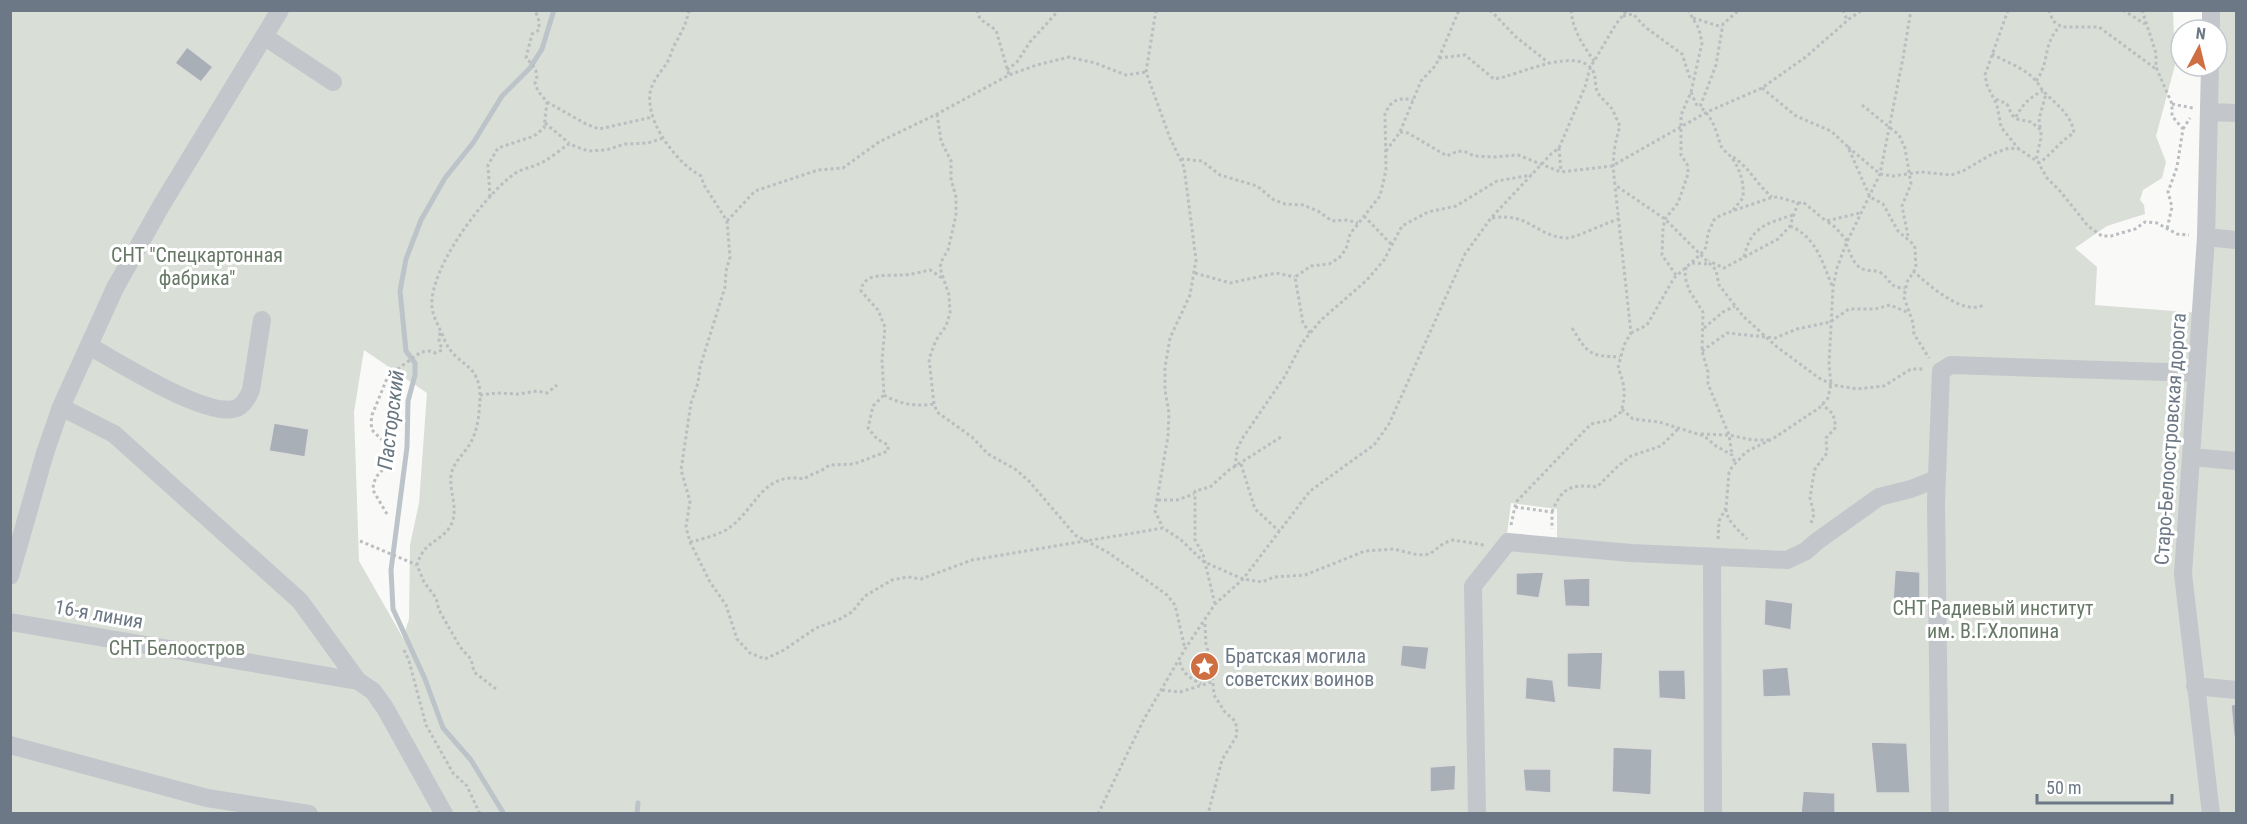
<svg xmlns="http://www.w3.org/2000/svg" width="2247" height="824" viewBox="0 0 2247 824" font-family="'Roboto Condensed',sans-serif">
<rect width="100%" height="100%" fill="#f9f9f8"/>
<path fill="#d9ded7" fill-rule="evenodd" d="M10 11H2173L2175 65 2156 136 2166 162 2162 178 2143 190 2140 200 2144 205 2145 214 2107 226 2075 248 2097 267 2095 305 2200 313 2217 66 2216 11H2236V813H11ZM364 350 427 393 419 503 410 545 409 619 403 638 359 561 354 412ZM1511 503 1557 509V544L1506 542Z"/>
<g fill="none" stroke-linecap="round" stroke-linejoin="round">
<path stroke="#bcc4c9" stroke-width="5" d="M504 814 471 760 443 728 425 679 393 609 391 570 407 447 408 401 415 375V363L406 351 400 291 406 259 421 220 445 178 473 143 502 96 530 68 542 49 554 10
M637 814 638 803"/>
</g>
<path fill="#a9afb6" stroke="#dbdbda" stroke-width="1.5" d="M187 47 213 67 201 82 175 63Z
M274 423 309 429 305 457 269 451Z
M1895 570 1920 572V601H1893Z
M1544 572 1539 598 1516 595V573Z
M1590 578V607L1565 606 1563 579Z
M1765 599 1793 603 1791 630 1764 625Z
M1402 645 1429 647 1426 670 1400 666Z
M1603 652 1601 690 1567 687V653Z
M1788 667 1791 696 1763 697 1762 669Z
M1658 670H1685L1686 700 1659 698Z
M1526 677 1553 680 1556 703 1525 699Z
M2236 704V737H2234L2231 705Z
M1871 742 1907 743 1910 793H1876Z
M1613 747 1652 749 1651 795 1612 792Z
M1456 765 1455 790 1430 792V767Z
M1523 769H1551V793L1525 791Z
M1803 791 1835 793V814H1801Z"/>
<g fill="none" stroke-linecap="round" stroke-linejoin="round">
<path stroke="#bbbec0" stroke-width="3" stroke-dasharray="3 3" stroke-linecap="butt" d="M689 10C686 25 682 31 675 44 672 49 671 55 668 61 662 71 652 81 650 93 648 110 656 128 665 141 675 155 685 167 701 176L704 185 727 221 730 257 726 271 725 287 700 367 698 383 691 403 681 470 690 501 686 527 690 542 710 582 726 605 737 639 750 653 765 659 784 650 816 628 838 620 852 612 865 596 892 580 908 577 921 579 972 560 1163 528 1180 539 1204 562 1243 579 1262 582 1274 577 1305 575 1365 551 1394 549 1418 555 1430 554 1444 543 1453 540 1484 545
M977 10 980 19 996 30 1009 75
M1156 10 1146 72 1170 138 1184 167 1196 260 1190 295 1170 338 1165 367V390L1169 413 1168 436 1155 511 1163 528
M1490 10 1516 37 1549 63
M1571 10C1573 31 1583 45 1594 61
M1843 10 1847 20
M2008 10 1985 75 1987 85 1997 105 2001 127 2018 148
M2049 10 2053 21 2062 27H2099L2156 69
M2123 10 2145 24
M2142 10 2156 53V67L2172 104V116L2183 129 2177 167 2168 192 2172 207 2167 229
M1623 16 1633 14 1645 27 1682 54 1691 81
M1693 18 1722 27
M1992 54C2006 62 2025 68 2036 81 2039 84 2041 89 2044 92 2057 105 2071 114 2074 133 2060 141 2052 154 2039 163
M1439 58 1465 55 1494 79C1518 76 1580 43 1594 73 1596 79 1595 86 1597 91 1600 98 1608 103 1612 109 1615 114 1617 121 1620 126 1613 149 1612 162 1615 185L1665 219 1716 270 1719 285 1743 316 1777 347 1819 378 1833 385 1857 389 1884 386 1911 369H1924
M1007 70 1017 62 1030 42 1059 10
M2036 81C2050 63 2042 45 2060 26
M1762 88 1796 116 1831 131 1848 147 1870 197 1883 204 1898 231 1913 244 1915 248 1916 268 1907 282 1904 297 1913 323 1914 334 1929 358
M1691 92 1696 104 1700 107
M1996 99 2007 104 2012 115 2017 119 2031 122 2041 130V138L2036 160
M547 102 586 124 599 129 653 117
M2172 104 2193 108
M1862 105 1899 135 1905 148 1911 184 1902 206 1908 236
M937 114 941 141 951 161V179L956 197V215L948 250 941 262 940 268 949 295 950 313 946 326 936 340 929 359 934 404 937 412 972 437 988 454 1015 469 1029 481 1075 535 1109 553 1167 595 1175 605 1185 649
M2016 117C2022 105 2031 96 2043 91
M545 123 569 143
M2040 128 2039 119 2046 94
M2183 129 2190 118
M1400 132 1408 133 1447 156 1458 151 1466 152 1474 156 1494 157 1518 155 1561 172 1612 166 1707 112 1762 88 1807 56 1849 19 1862 10
M1848 147 1880 174 1893 176 1921 172 1951 175 1963 171 1992 154 2009 148 2019 149 2038 162 2047 178 2060 191 2088 226 2102 236H2111L2135 229 2145 222 2157 223 2177 234 2189 235
M1559 148 1561 172
M1386 151 1400 132 1421 81 1436 65 1459 10
M1733 157C1749 167 1757 185 1772 197
M1181 159 1202 161 1220 175 1257 186 1274 200 1285 204 1303 205 1318 211 1332 221 1347 220 1358 223
M490 197 488 165 498 148 534 136 544 128 547 102 538 91 535 83C540 73 534 66 526 58L532 34 539 30V21L535 10
M1798 203 1803 202 1826 221 1860 213
M1733 210 1743 198C1744 183 1741 171 1732 158 1728 153 1721 149 1720 143 1716 130 1712 116 1700 107L1716 65 1723 24 1739 10
M1364 216 1391 244
M1492 218C1530 212 1535 236 1566 238 1574 239 1607 222 1619 219
M727 221 755 191 818 170 843 168 879 142 937 114 1009 75 1037 65 1069 57 1095 63 1126 75 1146 72
M1828 222 1835 227 1848 242
M1790 226C1816 237 1822 261 1832 286
M1846 244C1851 254 1854 268 1866 270 1871 271 1876 270 1881 273 1892 281 1889 288 1905 288
M1744 257C1751 227 1765 224 1793 215
M1692 263 1711 264
M1686 267 1685 277 1689 290 1703 312 1702 351 1708 372V384L1729 435 1732 455
M1913 271C1930 286 1963 316 1984 305
M1195 273 1230 283 1276 273 1295 277
M1676 275 1662 255 1663 228 1665 219 1678 203 1688 174V166L1681 155V115L1691 92 1702 43 1699 29 1688 10
M1572 328C1588 354 1589 356 1620 357
M1704 328 1723 312 1735 306
M1310 333 1303 323 1295 277 1311 266 1329 264 1339 258 1346 249 1350 234 1380 196 1386 170 1385 114C1391 100 1398 97 1413 100
M1631 333 1647 325 1674 278 1701 254 1706 247 1708 233 1714 220 1721 215 1770 198 1778 197 1798 203 1790 226 1778 239 1724 268 1709 261
M1702 351 1727 333 1775 338 1797 329 1830 322 1849 309H1875L1890 305 1909 313
M480 395 497 393 518 394 537 391 547 393 557 385
M884 395C899 404 917 407 934 404
M1622 409 1633 419 1659 422 1704 436 1716 446 1732 455 1735 463
M1701 434 1729 435 1753 440H1769
M1241 464 1255 509 1279 531
M1235 467 1237 449 1242 439 1285 376 1302 343 1321 320 1367 280 1384 260 1402 226 1428 212 1456 206 1497 181 1532 175
M1158 500H1177L1194 494
M1515 507 1552 512V529
M1726 509C1727 522 1738 529 1747 539
M1552 512C1562 487 1571 484 1597 487L1617 467 1631 456 1661 446 1678 429
M387 514 374 492 373 484 377 476 387 465 388 446 372 430 371 423 372 415 388 376 421 352 430 351 435 353 442 350 439 340 440 332
M1811 523 1814 514 1810 498 1813 479 1815 469 1827 453 1826 438 1836 427 1833 414 1822 404
M1511 525 1516 502 1591 424 1610 420 1621 412C1626 395 1625 384 1618 368L1624 345 1631 333 1615 186
M1718 539 1719 521 1726 508 1729 473 1732 467 1746 452 1774 438 1819 408 1828 398 1831 384 1829 364 1833 287 1837 268 1846 244 1880 174 1903 58 1911 10
M360 541 417 565
M690 542C702 539 715 536 726 530 756 511 761 471 804 479 812 473 822 472 829 465L854 464 888 451V445L877 439 868 428 873 406 884 395 882 360 885 327 878 310 861 291C863 272 887 276 901 275 911 275 921 272 930 270L942 278
M1215 604 1203 554 1195 540V491L1210 487 1229 470 1281 437
M1205 624 1206 644 1211 662 1214 695 1225 712 1235 721 1237 728 1236 737 1222 760 1208 814
M404 650 409 661 426 725 453 773 467 786 480 814
M1180 662C1182 673 1191 679 1201 684
M496 689 474 672 471 659 460 647 439 610 436 598 424 582 417 565C424 540 441 543 451 525 459 509 449 492 451 475 454 460 466 453 472 440 478 428 479 414 480 400 481 361 457 368 445 341 441 330 433 318 432 307 429 268 484 196 514 174 523 168 534 167 543 162 552 157 561 149 569 144L588 151 606 150 625 144 648 143 663 138
M1162 690 1180 692 1212 682
M1098 814 1143 721 1185 649 1215 604 1243 579 1310 491 1374 445 1389 424 1465 254 1491 218 1551 154 1559 148 1585 87 1590 68 1616 24 1627 10"/>
<path stroke="#c3c6ca" stroke-width="18" d="M2211 30V10
M265 37 333 82
M2210 66 2206 237 2183 574 2211 814
M2209 112 2236 113
M2206 237 2236 240
M89 346C117 361 208 420 237 408 244 405 248 397 251 390L262 320
M61 407 114 434 300 601 358 681 373 691 385 708 444 814
M2191 457 2236 461
M1712 557 1713 814
M10 576 45 453 61 407 115 288 161 206 280 10
M10 622 358 681
M2195 686 2236 690
M10 745 207 798 309 814
M1477 814 1473 586 1508 542 1631 553 1787 560 1806 551 1816 542 1879 497 1911 489 1936 479
M1940 814 1936 503 1941 371 1951 365 2197 373"/>
</g>
<defs>
<symbol id="sight-disc" viewBox="-11 -11 22 22"><circle r="9.5" fill="#ce6f42" stroke="#fff"/><path d="M0-6L1.8-2.2L6-1.7L2.9 1.2L3.7 5.4L0 3.3L-3.7 5.4L-2.9 1.2L-6-1.7L-1.8-2.2Z" fill="#fff"/></symbol>
</defs>
<g fill-rule="evenodd">
<use href="#sight-disc" x="1188" y="650" width="33" height="33"/>
</g>
<g text-anchor="middle" stroke-width="6" stroke-linejoin="round" paint-order="stroke">
<g font-size="20" fill="#677866" stroke="#fff">
<text x="197" y="262">СНТ "Спецкартонная<tspan x="197" dy="23">фабрика"</tspan></text>
<text x="1993" y="615">СНТ Радиевый институт<tspan x="1993" dy="23">им. В.Г.Хлопина</tspan></text>
<text x="177" y="655">СНТ Белоостров</text>
</g>
<g font-size="20" fill="#6c7885" stroke="#fff">
<text transform="translate(2170 439) rotate(-86)" y="7">Старо-Белоостровская дорога</text>
<text transform="translate(99 614) rotate(10)" y="7">16-я линия</text>
</g>
<g font-size="20" fill="#6c7885" stroke="#fff" text-anchor="start">
<text x="1225" y="663">Братская могила<tspan x="1225" dy="23">советских воинов</tspan></text>
</g>
<g font-size="21" font-style="italic" fill="#68777f" stroke="#fff">
<text transform="translate(391 420) rotate(-83)" y="7">Пасторский</text>
</g>
</g>
<rect width="2247" height="824" fill="none" stroke="#6c7885" stroke-width="24"/>
<g transform="translate(2199 48) rotate(7)"><circle r="28" fill="#ffffff" stroke="#c4c9ce" stroke-width="1.5"/>
<path d="M0-4.5L10 22L0 15L-10 22Z" fill="#ce6f42"/>
<text y="-9" font-size="16" font-weight="bold" text-anchor="middle" fill="#6c7885">N</text>
</g>
<path d="M2037 794v9h135v-9" fill="none" stroke="#6c7885" stroke-width="3"/>
<text x="2046" y="794" font-size="18" fill="#6c7885" stroke="#ffffff" stroke-width="4.5" paint-order="stroke">50 m</text>
</svg>
